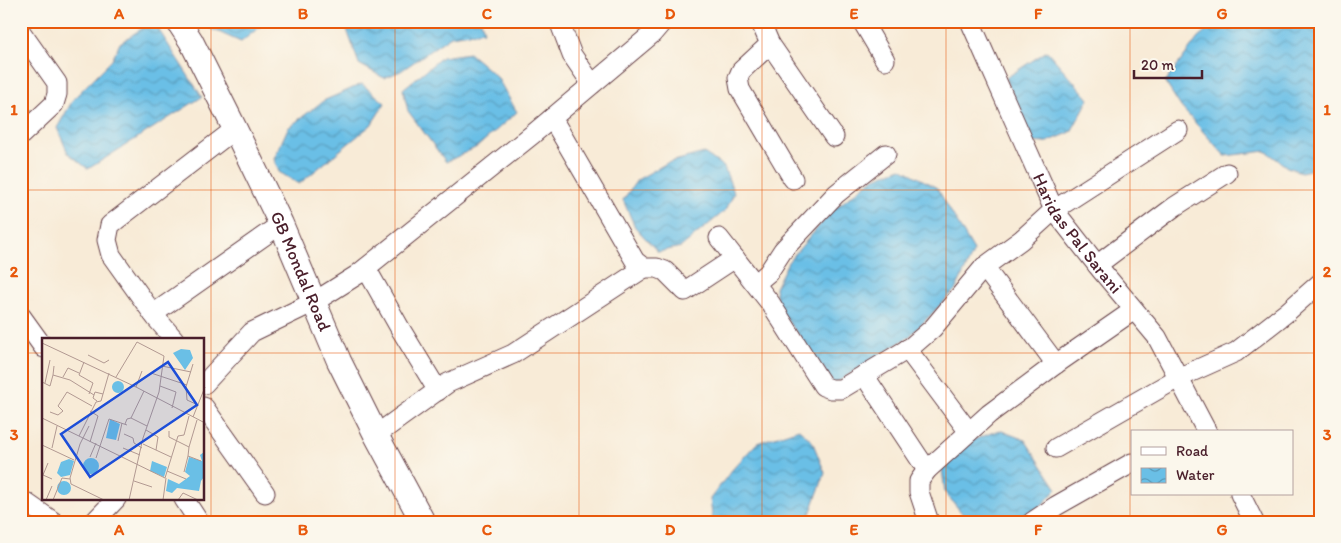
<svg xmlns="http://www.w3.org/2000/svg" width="1341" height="543" viewBox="0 0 1341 543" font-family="Itim,sans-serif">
<defs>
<pattern id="water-waves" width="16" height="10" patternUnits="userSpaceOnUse" patternTransform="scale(1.25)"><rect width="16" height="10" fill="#6abfe6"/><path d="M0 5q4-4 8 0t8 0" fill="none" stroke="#599bbb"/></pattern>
</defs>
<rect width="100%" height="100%" fill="#fbf7ec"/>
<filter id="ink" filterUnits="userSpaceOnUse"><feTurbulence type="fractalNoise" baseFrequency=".02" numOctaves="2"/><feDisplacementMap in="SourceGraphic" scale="10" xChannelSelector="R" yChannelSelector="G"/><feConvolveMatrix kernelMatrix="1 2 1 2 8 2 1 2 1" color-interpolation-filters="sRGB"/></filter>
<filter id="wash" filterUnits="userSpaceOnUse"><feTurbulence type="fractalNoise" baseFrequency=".0096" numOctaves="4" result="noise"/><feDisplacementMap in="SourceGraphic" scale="20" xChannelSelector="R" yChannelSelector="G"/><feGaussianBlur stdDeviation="1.12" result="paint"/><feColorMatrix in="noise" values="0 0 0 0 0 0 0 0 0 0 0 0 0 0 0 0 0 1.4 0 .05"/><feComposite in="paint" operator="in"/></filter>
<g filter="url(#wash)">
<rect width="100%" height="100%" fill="#f8ebd7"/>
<path fill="url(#water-waves)" stroke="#5a6f88" d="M153 21 202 97 88 169 68 153 57 128 74 98 112 60 120 43Z
M204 21H267L241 42 207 27Z
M344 21H481L484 31 451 36 401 71 384 78 359 64Z
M1219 21H1307L1320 36V168L1301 172 1287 167 1266 151 1225 156 1181 107 1165 82 1198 38Z
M1047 51 1089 99 1071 132 1045 143 1031 142 1006 78Z
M469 53 497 77 517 112 477 147 446 162 408 111 403 89 442 57Z
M362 84 385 103 371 125 299 184 279 172 274 159 288 128 323 101Z
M704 153 724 167 734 193 726 210 681 247 658 252 635 227 623 200 637 180 667 163Z
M901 168 937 188 974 251 956 289 910 336 834 384 778 307 775 288 788 262 833 210 873 179Z
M799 429 812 441 825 473 807 522H713L710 499 731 471 757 443Z
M999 430 1025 440 1057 489 1041 506 1015 522H969L945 492 942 469 971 441Z"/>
</g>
<g filter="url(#ink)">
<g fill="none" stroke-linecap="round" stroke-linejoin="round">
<defs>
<g id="minor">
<path d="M559 21 572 55 592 84"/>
<path d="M760 21 770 44 741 71 738 78 740 89 793 179"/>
<path d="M862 21 885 60"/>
<path id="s1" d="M970 21 1054 210 1101 270 1157 337 1207 432"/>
<path d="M21 32 57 83V94L54 104 21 135"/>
<path d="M770 44 834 137"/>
<path d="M552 118 635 261 644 268H657L665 271 685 291 735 258"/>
<path d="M719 238 771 304 823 386 831 389H841L911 347 933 328 984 267 1021 240 1054 210 1178 130"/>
<path d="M1097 265 1174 207 1227 173"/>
<path d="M984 267 1056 364"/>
<path d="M366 268 401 330 438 391"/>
<path d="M756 283 768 273 783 250 836 194 886 154"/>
<path d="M153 314 281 224"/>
<path d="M21 316 44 348"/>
<path d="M174 339 156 318 111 255 107 240 110 225 235 129"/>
<path d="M907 349 969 432"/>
<path d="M864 375 927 470"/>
<path d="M204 384 252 332 314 302 357 275 533 134 652 34 663 21"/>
<path d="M204 407 265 493"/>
<path d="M376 435 448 383 513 354 644 268"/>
<path d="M1056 448 1178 378 1236 352 1286 313 1320 283"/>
<path d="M1240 494 1254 522"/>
<path d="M21 499 54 522"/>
<path d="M184 499 199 522"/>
<path d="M94 522 116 499"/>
<path d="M929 522 919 492V481L927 470 989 414 1056 364 1134 310"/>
<path d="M1032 522 1056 506 1132 463"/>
</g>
<g id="tertiary">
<path id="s2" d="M178 21 191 41 235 129 281 224 339 361 376 435 423 522"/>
</g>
</defs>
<use href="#minor" stroke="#643e45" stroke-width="21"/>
<use href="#tertiary" stroke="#643e45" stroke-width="26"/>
<use href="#minor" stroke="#fff" stroke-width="19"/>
<use href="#tertiary" stroke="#fff" stroke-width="24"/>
</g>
</g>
<path fill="none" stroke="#e8590c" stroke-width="1" stroke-opacity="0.55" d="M211 21V522M395 21V522M579 21V522M762 21V522M946 21V522M1130 21V522M21 190H1320M21 353H44M204 353H1320"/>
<g text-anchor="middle" stroke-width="5" stroke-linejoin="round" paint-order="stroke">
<g font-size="18" fill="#4a1f2b" stroke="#fbf7ec">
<text dy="6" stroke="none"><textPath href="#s1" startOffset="239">Haridas Pal Sarani</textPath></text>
<text dy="6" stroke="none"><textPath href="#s2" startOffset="279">GB Mondal Road</textPath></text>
</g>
</g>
<g transform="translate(42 338)">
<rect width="162" height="162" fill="#f8ebd7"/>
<path d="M139 11 148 12 151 20 143 32 131 15ZM70 49a6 6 0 1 1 12 0a6 6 0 1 1-12 0ZM68 81 78 86 74 102 64 100ZM162 114V139L159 143 157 153 135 150 130 155 124 153 126 141 137 146 148 138 143 134 147 119 160 123 158 117ZM41 128a8 8 0 1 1 16 0a8 8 0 1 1-16 0ZM27 121 32 123 28 137 19 139 15 135 19 124ZM110 123 125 129 122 139 108 133ZM15 150a7 7 0 1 1 14 0a7 7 0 1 1-14 0Z" fill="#6abfe6"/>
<path fill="none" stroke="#b29992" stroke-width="1" d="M0 5 94 49 163 85M46 17 62 25 67 22M42 24 37 37 51 45 47 56M151 26 144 49 145 62 156 67M12 28 11 37 28 42 52 57M120 28 149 34M109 35 145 47M21 39 26 30 37 35M74 39 95 4 122 18 117 54 101 100 87 162M0 44 8 48 11 37M3 45 8 22M118 48 134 54 130 70M94 49 100 33M55 63 51 60 53 54 61 56M8 74 16 77 21 73 16 68 25 54 50 68M151 79 163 49M0 80 123 140 136 98 142 97 147 78M89 80 102 53M83 86 85 81 89 80 105 88M47 88 38 106 28 140 29 146 62 162M104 92 116 99 114 112M127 93V99L147 109 146 118M82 96 91 100 92 105 100 110M37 98 54 64 59 63 67 35M76 103 80 85M48 104 56 78 48 73M101 106 129 119M0 107 32 122M147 109 155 82M10 110 15 88M81 110 98 117M48 119 54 105M54 120 67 81 85 87M6 125 1 137 10 141M125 133 144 141M142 134 146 118 159 123M92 143 110 149M4 162 10 148M11 162 20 140 28 141M121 162 124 140M136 162 141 155 156 162"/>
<path fill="#1d4ed8" fill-opacity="0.15" stroke="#1d4ed8" stroke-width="2.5" d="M126 24 155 67 48 139 19 96Z"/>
<rect width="162" height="162" fill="none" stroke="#4a1f2b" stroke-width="2.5"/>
</g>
<rect width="1341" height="543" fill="none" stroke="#fbf7ec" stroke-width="55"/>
<rect x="1131" y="430" width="162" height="65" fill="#fbf7ec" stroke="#b4a19f"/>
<rect x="1141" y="447" width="25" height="8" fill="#ffffff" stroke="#b4a19f"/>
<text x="1176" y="456" font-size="15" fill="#4a1f2b">Road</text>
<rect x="1141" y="468" width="25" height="15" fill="url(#water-waves)" stroke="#b4a19f"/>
<text x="1176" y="480" font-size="15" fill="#4a1f2b">Water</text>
<path d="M1134 70v8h68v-8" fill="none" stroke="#4a1f2b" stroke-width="2.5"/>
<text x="1141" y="70" font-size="15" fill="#4a1f2b" stroke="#fbf7ec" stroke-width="4" paint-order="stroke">20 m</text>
<rect x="28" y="28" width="1286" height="488" fill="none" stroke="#e8590c" stroke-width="2"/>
<g font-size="16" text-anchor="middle" font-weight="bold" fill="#e8590c">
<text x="119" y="19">A</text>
<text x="303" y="19">B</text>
<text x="487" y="19">C</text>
<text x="670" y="19">D</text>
<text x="854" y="19">E</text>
<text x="1038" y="19">F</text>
<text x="1222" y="19">G</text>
<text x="14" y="115">1</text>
<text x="1327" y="115">1</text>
<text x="14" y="277">2</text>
<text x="1327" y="277">2</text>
<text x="14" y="440">3</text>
<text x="1327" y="440">3</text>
<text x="119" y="535">A</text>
<text x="303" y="535">B</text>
<text x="487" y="535">C</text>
<text x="670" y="535">D</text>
<text x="854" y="535">E</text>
<text x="1038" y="535">F</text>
<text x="1222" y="535">G</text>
</g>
</svg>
